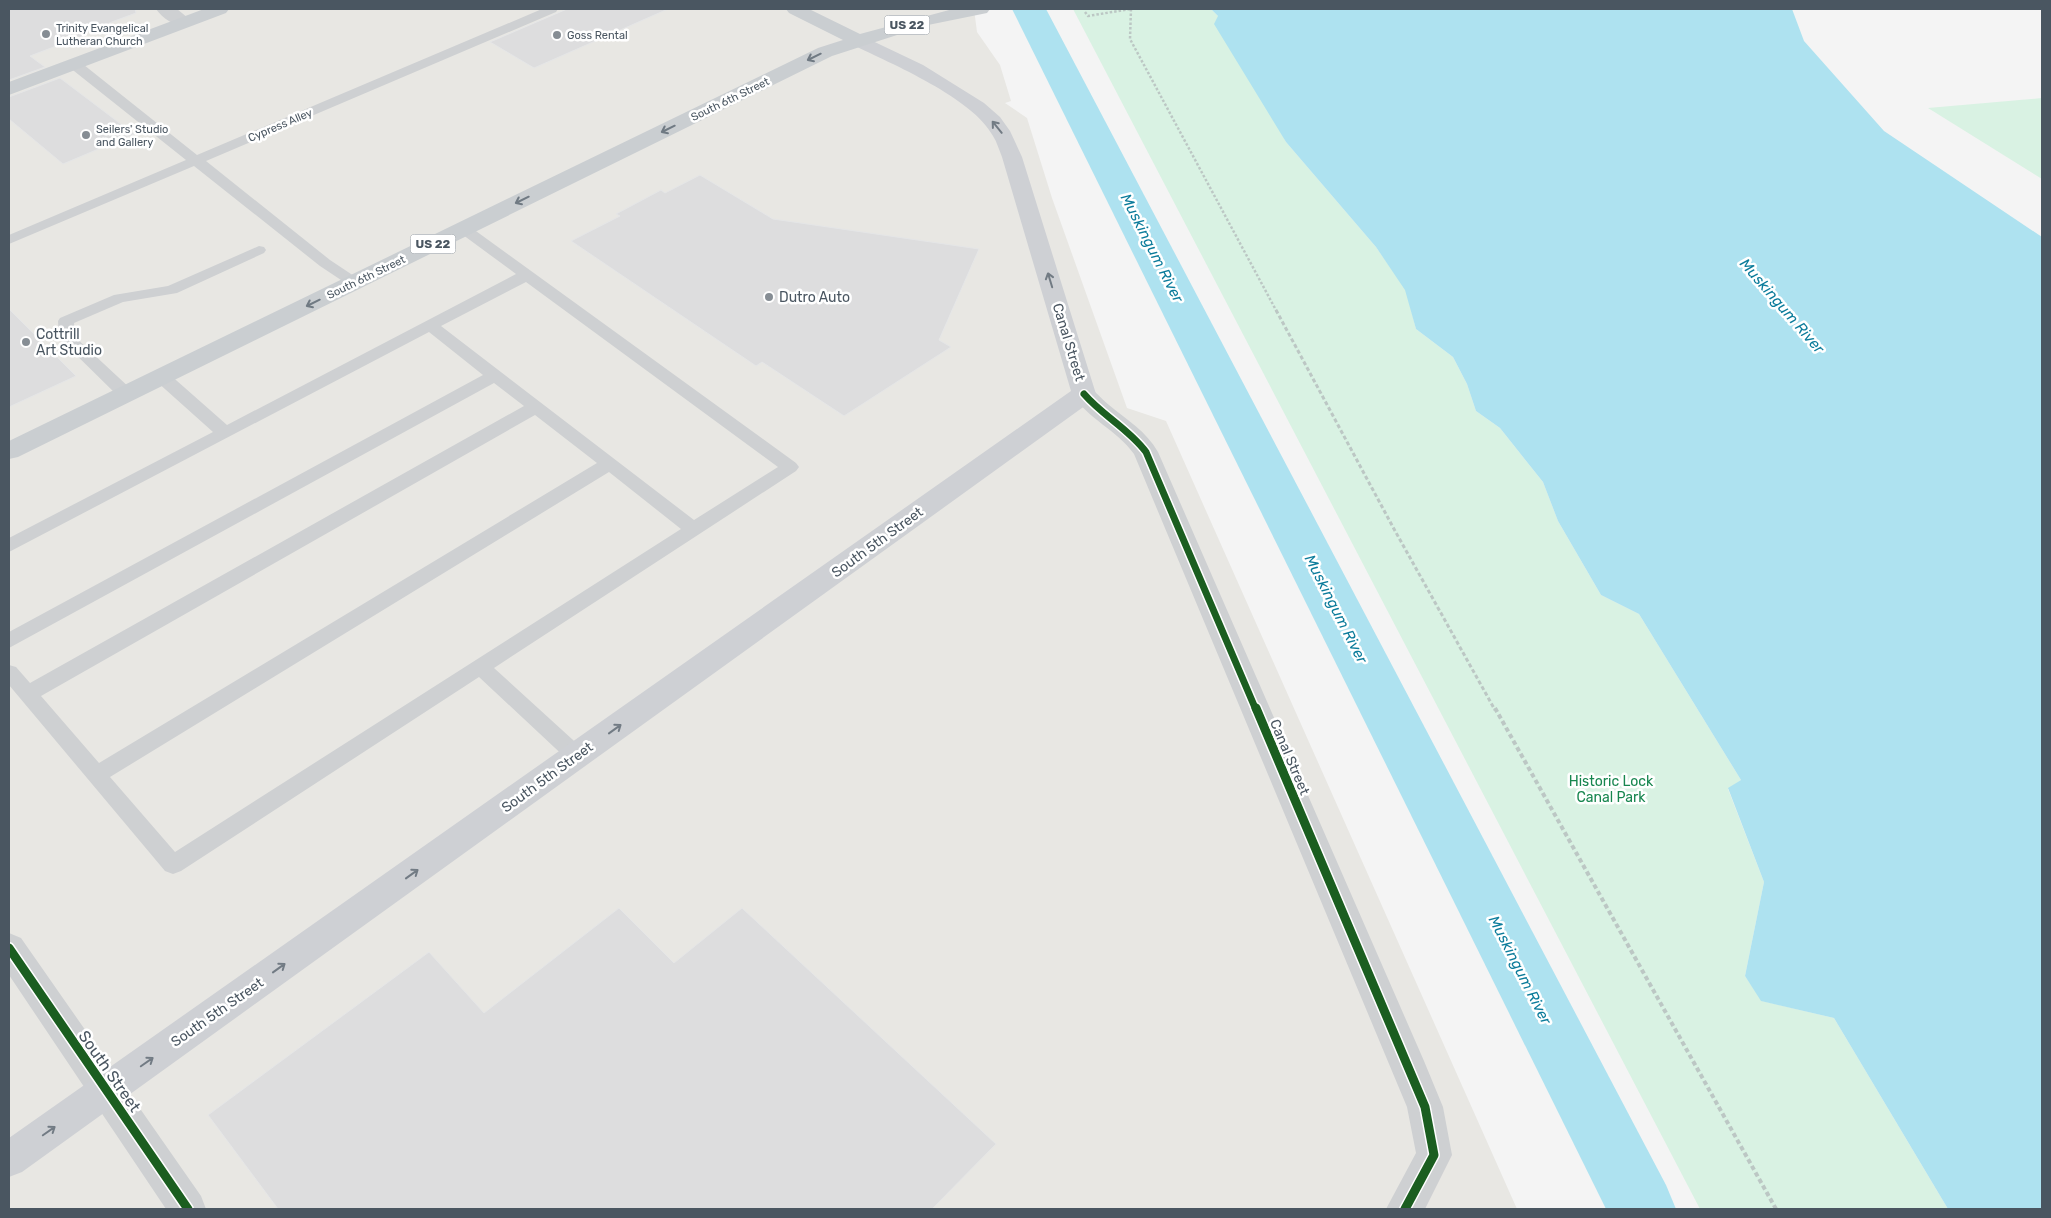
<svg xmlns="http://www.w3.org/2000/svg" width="2051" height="1218" viewBox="0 0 2051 1218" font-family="Rubik,sans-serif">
<rect width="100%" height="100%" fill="#f4f4f4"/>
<path fill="#e8e7e3" d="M9 9H974L977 32 1000 65 1011 101 1005 103 1027 118 1052 198 1127 408 1166 421 1517 1209H9Z"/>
<path fill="#d9f2e3" d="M1073 9H1211L1218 16 1286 142 1376 247 1406 290 1416 329 1453 357 1467 384 1476 411 1500 428 1543 482 1558 521 1601 595 1639 614 1741 780 1728 789 1764 882 1745 976 1762 1001 1834 1018 1948 1209H1700Z
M2042 98V179L1928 108Z"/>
<path fill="#aee2f0" d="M1211 9H1792L1804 41 1884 131 2042 237V1209H1948L1834 1018 1761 1001 1745 976 1764 882 1728 788 1741 780 1639 614 1601 595 1558 521 1543 482 1500 428 1476 411 1467 384 1453 357 1416 329 1405 290 1376 247 1286 142 1214 24 1218 16Z"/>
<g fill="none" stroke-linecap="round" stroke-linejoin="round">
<path fill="#aee2f0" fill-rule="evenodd" d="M1012 9H1046L1666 1185 1676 1209H1606Z"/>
</g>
<path fill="#ddddde" stroke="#e5e6e7" d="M9 9H135L136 13 82 33 85 35 30 56 45 67 9 80Z
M567 9H668L534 68 490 42Z
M60 78 134 134 63 164 9 119V97Z
M700 175 773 219 979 249 939 340 951 347 844 416 762 362 756 366 571 241 620 216 616 214 661 190 665 193Z
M9 309 76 376 9 407Z
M619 908 674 963 742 908 996 1144 932 1209H278L208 1115 429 952 484 1013Z"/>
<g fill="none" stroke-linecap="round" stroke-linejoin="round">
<path stroke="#bcc7c4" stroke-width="2.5" stroke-dasharray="2.5 2" stroke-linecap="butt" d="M1131 9 1130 39 1277 312
M1085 12 1088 16 1130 9"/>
<path stroke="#bcc7c4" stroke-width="3" stroke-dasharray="4 2.5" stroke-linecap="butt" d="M1276 310 1394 529 1495 710"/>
<path stroke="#bcc7c4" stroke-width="4" stroke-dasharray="4.5 3" stroke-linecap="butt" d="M1495 708 1776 1209"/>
<path fill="#ced0d2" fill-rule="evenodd" d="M542 9H558L556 12 206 161 330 260 360 280 363 283 360 286H350L320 266 194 166 9 244V235L186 160 69 67 68 64 69 61H79L197 155Z
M464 225 469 226 796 463 799 467 796 471 494 668 584 750 587 756 584 762 577 764 570 762 479 677 181 871 173 874 165 871 9 685V665L16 667 30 683 524 406 494 383 9 648V632L483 375 429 332 9 552V538L213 432 156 381 154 377 156 373 162 372 168 373 227 425 516 274 459 232 457 229 459 226ZM526 282 778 467 694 520 441 326ZM535 415 597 463 99 763 41 696ZM609 472 681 529 175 852 110 777Z
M259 246 264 247 266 250 264 253 177 293 123 302 74 323 75 337 132 390 134 394 132 398 126 399 120 398 59 338 58 321 60 318 114 295 168 286Z"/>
<path fill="#ced0d2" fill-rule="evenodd" d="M156 9H177L193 22 190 26C178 29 163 19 156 9Z
M1084 386C1095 389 1100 398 1109 405 1127 420 1146 431 1158 452L1424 1061 1443 1107 1452 1155 1425 1209H1386L1416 1153 1407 1107 1134 454C1117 430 1088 419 1072 394L1075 388Z
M9 933 21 938 201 1196 206 1209H166L9 975Z"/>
<path fill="#ced0d4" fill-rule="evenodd" d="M860 35 923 65 984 103 1000 117 1010 131 1022 157 1096 394 1093 400 22 1172 9 1177V1138L1071 391 1002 157C999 150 997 142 993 136 973 98 892 64 853 45L851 41 853 37Z"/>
<path fill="#caced1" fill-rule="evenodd" d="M204 9H229L226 13 9 95V82Z
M786 9H809L860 34 953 9H990L987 13 928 25 832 56 18 457 9 459V441L818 48 843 40 789 13Z"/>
<defs>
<path id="cycleway-far1" d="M1084 394C1103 416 1129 429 1146 452L1256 710"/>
<path id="cycleway" d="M1256 708 1425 1107 1434 1155 1405 1209
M9 948 188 1209"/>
</defs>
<use href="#cycleway-far1" stroke="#fff" stroke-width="10"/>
<use href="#cycleway" stroke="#fff" stroke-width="12"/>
<use href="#cycleway-far1" stroke="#1b5e20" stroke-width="7"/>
<use href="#cycleway" stroke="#1b5e20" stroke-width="9"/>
</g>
<defs><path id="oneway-shaft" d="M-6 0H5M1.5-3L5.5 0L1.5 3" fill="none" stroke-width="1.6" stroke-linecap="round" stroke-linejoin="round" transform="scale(1.25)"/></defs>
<g stroke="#707a83">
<use href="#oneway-shaft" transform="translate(814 57) rotate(154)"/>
<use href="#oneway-shaft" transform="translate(668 129) rotate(154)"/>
<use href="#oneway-shaft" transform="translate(522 200) rotate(154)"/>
<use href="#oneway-shaft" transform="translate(313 303) rotate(154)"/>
</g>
<g stroke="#727b84">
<use href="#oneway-shaft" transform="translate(997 127) rotate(-129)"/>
<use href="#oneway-shaft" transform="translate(1050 280) rotate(-107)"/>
<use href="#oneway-shaft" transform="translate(615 729) rotate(-36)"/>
<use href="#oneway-shaft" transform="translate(412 874) rotate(-36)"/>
<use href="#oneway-shaft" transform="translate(279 968) rotate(-36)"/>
<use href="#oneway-shaft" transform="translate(147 1062) rotate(-35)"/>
<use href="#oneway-shaft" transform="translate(49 1131) rotate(-35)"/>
</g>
<g fill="#868d94" stroke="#fff" stroke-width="2">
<circle cx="46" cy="34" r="5"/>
<circle cx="557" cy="35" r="5"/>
<circle cx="86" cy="135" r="5"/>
<circle cx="769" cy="297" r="5"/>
<circle cx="26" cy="342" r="5"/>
</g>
<g text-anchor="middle" stroke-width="5" stroke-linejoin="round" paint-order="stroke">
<g font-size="11" fill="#4a5661" stroke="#fff" text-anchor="start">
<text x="56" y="32">Trinity Evangelical<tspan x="56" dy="13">Lutheran Church</tspan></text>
<text x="567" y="39">Goss Rental</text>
<text x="96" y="133">Seilers' Studio<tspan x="96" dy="13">and Gallery</tspan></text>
</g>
<g font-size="11" fill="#4a5661" stroke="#fff">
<text transform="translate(730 99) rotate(-26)" y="4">South 6th Street</text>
<text transform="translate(280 125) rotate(-23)" y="4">Cypress Alley</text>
<text transform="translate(366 277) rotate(-26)" y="4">South 6th Street</text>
</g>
<g fill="#fff" stroke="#808990" stroke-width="1">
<rect x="884.5" y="15.5" width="45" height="19" rx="4"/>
<rect x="410.5" y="234.5" width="45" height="19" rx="4"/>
</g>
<g font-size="12" font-weight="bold" fill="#4a5661">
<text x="907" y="29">US 22</text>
<text x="433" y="248">US 22</text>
</g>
<g font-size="14" fill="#4a5661" stroke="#fff" text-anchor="start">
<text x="779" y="302">Dutro Auto</text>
<text x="36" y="339">Cottrill<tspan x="36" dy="16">Art Studio</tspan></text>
</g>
<g font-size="14" fill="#4a5661" stroke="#fff">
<text transform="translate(1069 342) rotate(73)" y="5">Canal Street</text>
<text transform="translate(877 542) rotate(-36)" y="5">South 5th Street</text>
<text transform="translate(1290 757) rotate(67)" y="5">Canal Street</text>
<text transform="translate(547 777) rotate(-36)" y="5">South 5th Street</text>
<text transform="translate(217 1012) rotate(-35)" y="5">South 5th Street</text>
</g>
<g font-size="14" fill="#17864f" stroke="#fff">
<text x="1611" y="786">Historic Lock<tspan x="1611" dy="16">Canal Park</tspan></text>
</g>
<g font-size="15" font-style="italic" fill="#0c7c9b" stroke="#fff">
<text transform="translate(1152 248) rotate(63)" y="5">Muskingum River</text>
<text transform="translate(1782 306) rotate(49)" y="5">Muskingum River</text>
<text transform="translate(1336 609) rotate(63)" y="5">Muskingum River</text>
<text transform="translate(1520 970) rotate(63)" y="5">Muskingum River</text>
</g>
<g font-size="16" fill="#4a5661" stroke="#fff">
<text transform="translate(110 1071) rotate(55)" y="6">South Street</text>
</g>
</g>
<rect width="2051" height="1218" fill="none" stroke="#4a5661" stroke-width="20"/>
</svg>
